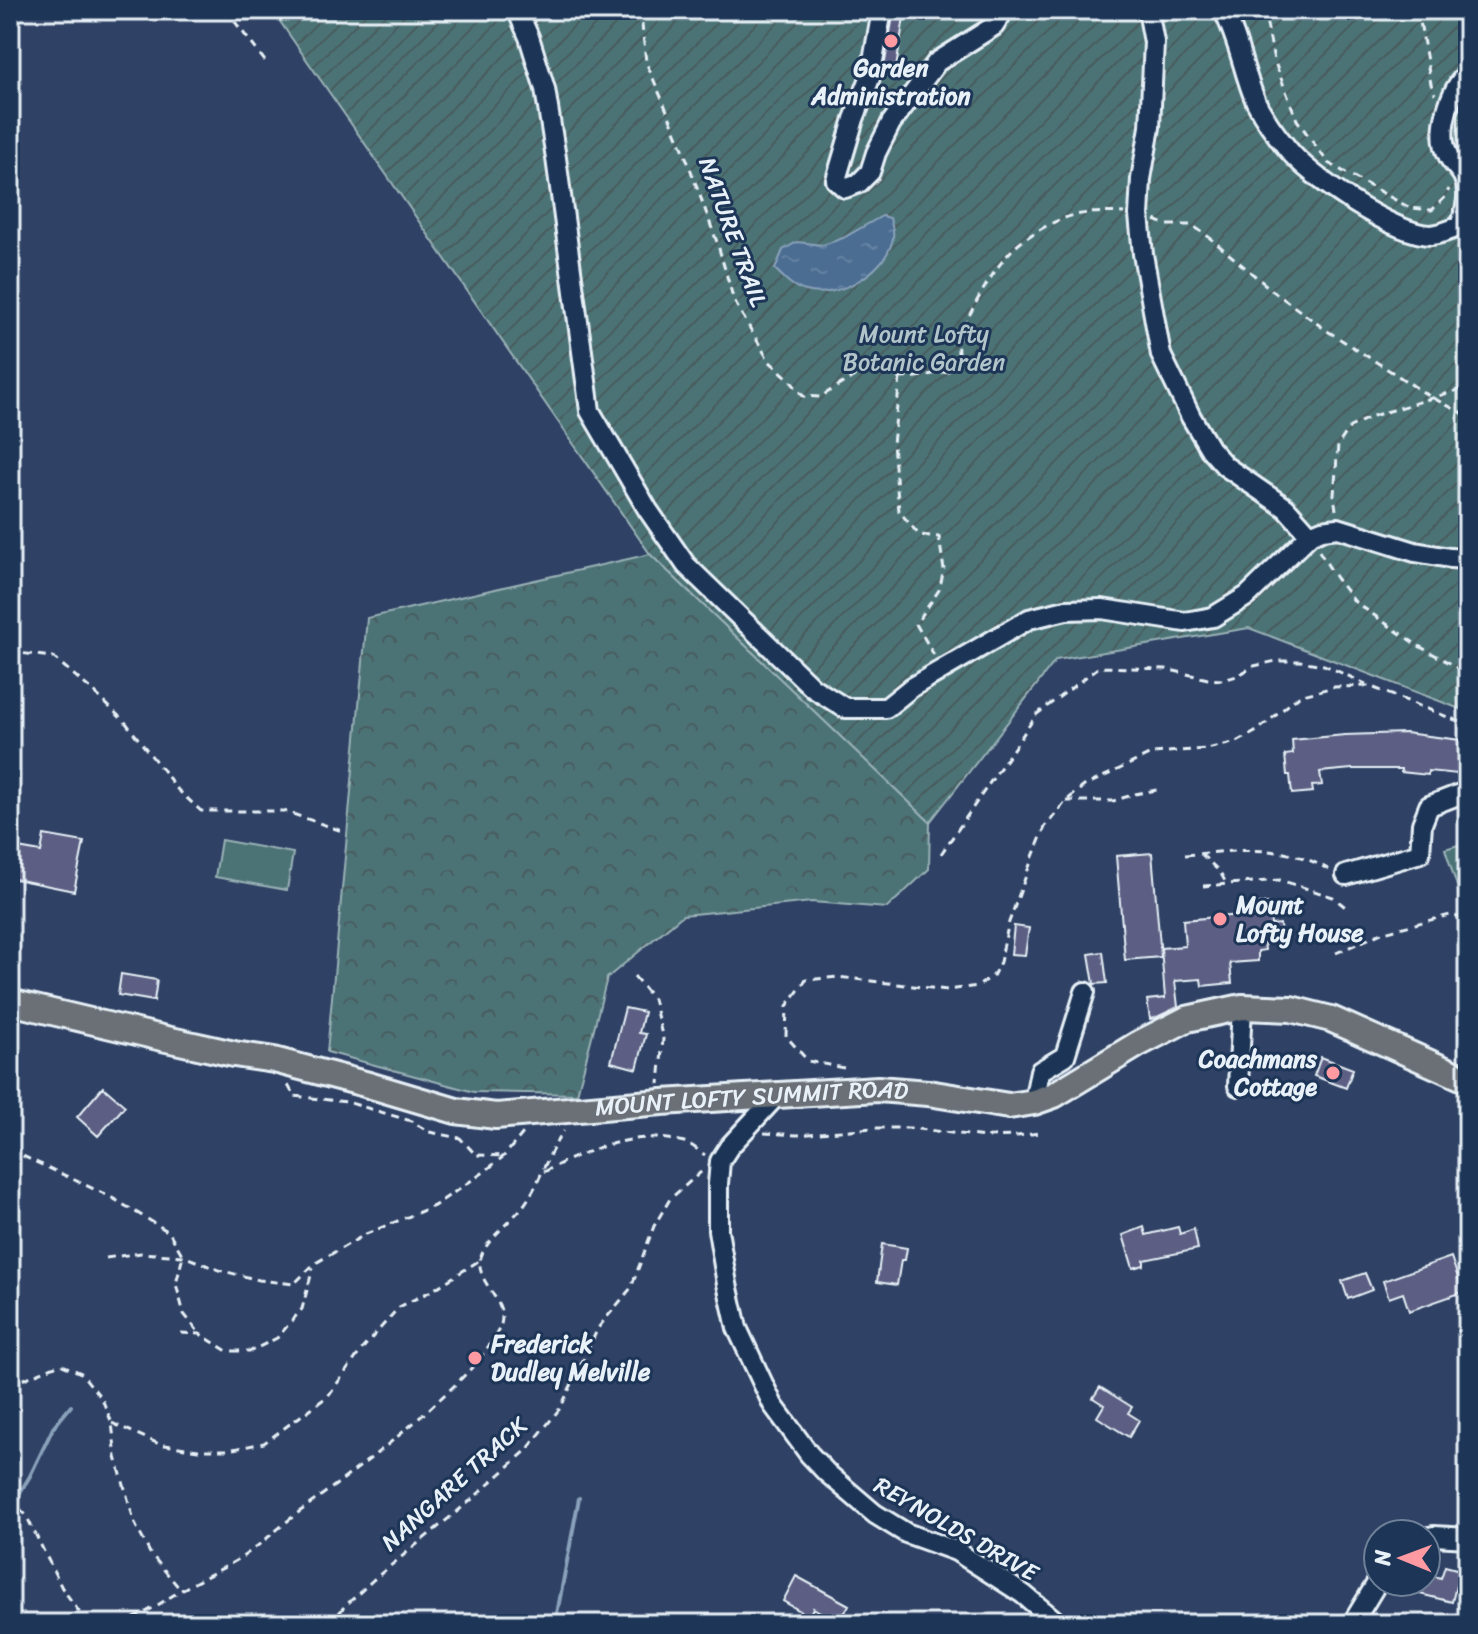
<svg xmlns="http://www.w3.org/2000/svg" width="1478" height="1634" viewBox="0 0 1478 1634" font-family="Sriracha,sans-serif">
<defs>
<pattern id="forest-crowns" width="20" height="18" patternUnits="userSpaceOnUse" patternTransform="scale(2)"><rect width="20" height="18" fill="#4c7376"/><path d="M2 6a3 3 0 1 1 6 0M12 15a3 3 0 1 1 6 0" fill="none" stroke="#495b5e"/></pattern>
<pattern id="garden-furrows" width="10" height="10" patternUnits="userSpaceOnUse" patternTransform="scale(2)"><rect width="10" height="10" fill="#4c7376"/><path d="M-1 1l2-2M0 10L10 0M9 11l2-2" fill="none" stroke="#495b5e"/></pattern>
<pattern id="water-ripples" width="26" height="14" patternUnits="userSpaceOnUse" patternTransform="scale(2)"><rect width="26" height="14" fill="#4b6d92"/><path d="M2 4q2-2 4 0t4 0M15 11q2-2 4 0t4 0" fill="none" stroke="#6582a2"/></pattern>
</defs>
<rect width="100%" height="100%" fill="#2f4164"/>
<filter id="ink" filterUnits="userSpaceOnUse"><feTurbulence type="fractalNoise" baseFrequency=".0125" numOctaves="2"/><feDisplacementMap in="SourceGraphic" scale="16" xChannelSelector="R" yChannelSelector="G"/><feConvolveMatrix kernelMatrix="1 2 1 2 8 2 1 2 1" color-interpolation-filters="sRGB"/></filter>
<g filter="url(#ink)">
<path fill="url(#forest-crowns)" stroke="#9ab2b7" stroke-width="2" d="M650 554 930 822 929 869 887 908 812 902 683 915 607 978 577 1094 474 1092 327 1052 367 618Z"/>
<path fill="url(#garden-furrows)" stroke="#9ab2b7" stroke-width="2" d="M272 10H1468V712L1249 628 1056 660 930 822 650 554Z"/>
<path fill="#4c7376" stroke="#9ab2b7" stroke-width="2" d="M221 840 293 853 287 890 215 877Z
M1468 842V913L1466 914 1445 849Z"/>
<path fill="url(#water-ripples)" stroke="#8aa2bb" stroke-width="2" d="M882 216 890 218C892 226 895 234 892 242 884 273 836 300 806 291 793 288 784 278 775 269L783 250 797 242 823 245 843 238Z"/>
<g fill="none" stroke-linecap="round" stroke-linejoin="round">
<path stroke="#8aa2bb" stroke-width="4" d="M10 1509 30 1476 53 1428 71 1406
M555 1624 579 1498"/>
</g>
<path fill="#5b5f83" stroke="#e8f1f8" stroke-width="2" d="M894 10H905L895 75 883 73Z
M1405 733 1468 741V775L1428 771V775L1401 772V769H1352L1320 772 1322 785 1312 786 1313 792 1292 794 1290 775H1287L1285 755 1293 754 1292 740 1345 735Z
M44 835 84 842 74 891 10 878 12 847 41 852Z
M1152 853 1161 957 1125 960 1116 856Z
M1269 903 1271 925 1280 924 1281 941 1264 942 1265 950 1258 951V961L1230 963 1232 983 1202 986 1201 979 1175 981 1178 1007 1155 1018 1150 1019 1147 1000 1165 998 1161 948 1185 946 1183 920 1251 914 1250 905Z
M1014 926 1029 928 1025 955 1011 954Z
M1103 952 1107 983 1094 984 1089 954Z
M121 974 157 980 154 1001 118 995Z
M625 1008 644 1012 639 1033 646 1034 637 1069 611 1062Z
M1321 1057 1353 1069 1346 1088 1314 1076Z
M103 1087 125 1106 98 1136 77 1117Z
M1144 1227 1146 1235 1178 1227 1180 1234 1194 1229 1198 1249 1144 1260V1265L1133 1268 1123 1235Z
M882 1244 907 1248 905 1260H901L897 1285 877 1282Z
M1451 1257 1463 1292 1409 1311 1403 1293 1389 1298 1383 1281Z
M1365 1273 1372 1290 1348 1299 1342 1281Z
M1100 1387 1132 1407 1128 1413 1139 1420 1129 1437 1097 1417 1104 1405 1093 1398Z
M1445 1566 1460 1570 1452 1602 1416 1593 1419 1582H1426V1574L1441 1578Z
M796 1576 849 1605 839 1623 813 1608 809 1616 783 1601Z"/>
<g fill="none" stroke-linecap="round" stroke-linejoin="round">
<defs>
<path id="minor" d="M517 10 529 37 545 89 556 158 590 411 648 510 686 565 813 688 845 708H886L912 687 1029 619 1066 610 1102 609 1185 622 1213 617 1247 596 1310 535 1322 530 1338 528 1415 552 1450 558 1468 559
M882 10 870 78 854 119 836 180 845 188 859 183 870 172 876 153 891 123 937 62 994 26 1004 10
M1148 10 1154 42 1153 63 1150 127 1141 179 1139 215 1143 254 1161 355 1191 417 1210 449 1225 466 1286 508 1310 535
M1223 10C1239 39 1243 72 1256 102 1263 116 1277 136 1287 148 1309 177 1395 235 1431 235 1442 234 1451 230 1460 226 1466 210 1471 192 1463 176 1459 168 1451 163 1448 155 1436 132 1450 89 1468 73
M1346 875 1420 853 1422 824 1429 806 1468 791
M1238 1086 1242 1007
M778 1094 729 1147 720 1161 718 1184V1230L727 1284 737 1328 773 1405 809 1454 827 1473 875 1514 906 1533 956 1551 1023 1594 1059 1624
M1034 1102 1040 1071 1065 1056 1085 992
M1426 1538 1434 1536 1468 1538
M1352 1624 1378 1581"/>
<g id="major">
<path id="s1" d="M10 1002 162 1038 234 1054 274 1060 365 1084 456 1111 496 1116 662 1102 878 1089 928 1093 1009 1106 1034 1102 1054 1095 1138 1044 1187 1019 1242 1007 1291 1009 1331 1019 1468 1080"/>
</g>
</defs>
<use href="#minor" stroke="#e8f1f8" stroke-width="24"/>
<use href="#major" stroke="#e8f1f8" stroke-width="30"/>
<path stroke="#e8f1f8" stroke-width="3" stroke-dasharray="8 6" stroke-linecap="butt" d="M226 10 268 65
M644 10 642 25 646 62 682 146 718 245 734 301 769 361 788 378 803 396 820 397 866 369 882 371 900 378 917 377 953 370C963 354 954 350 960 335 971 310 992 271 1011 251 1026 236 1053 220 1075 215 1090 212 1109 212 1124 213
M1264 10 1274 60 1297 120 1328 163 1410 208 1432 210 1445 197 1449 189
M1418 10 1431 84 1435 94
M1155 220 1167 225H1192L1210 238 1273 291 1326 330 1431 397 1468 416
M900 378 893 444 899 511 919 535 939 537 944 570 939 590 916 624 934 655
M1336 510 1334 495 1338 445 1350 427 1373 416 1468 387
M1319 551 1336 578 1355 602 1417 645 1468 673
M10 652 53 657 94 692 126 723 178 790 201 811H284L342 831
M1066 801H1113L1135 794 1162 789
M941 854 1037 714 1099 667 1166 669 1208 679 1223 680 1237 676 1254 666 1276 661H1300L1324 665 1366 684
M1201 854 1220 872 1226 883
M1185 855C1236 851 1283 842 1329 870
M1203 886 1280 880 1333 897 1349 910
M1336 953 1384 932 1450 915 1468 919
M634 976 653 999 663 1039 659 1084
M844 1068 808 1061 786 1036 787 1006 806 980 838 977 947 990 978 986 993 976 1000 962 1009 922 1032 859 1045 827 1066 801 1084 786 1153 753 1207 749 1237 742 1257 731 1299 696 1334 687 1369 686 1468 725
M288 1085 294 1096 347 1102 411 1121 429 1132 460 1138 476 1155 503 1156
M764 1133 797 1135 873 1128H910L985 1137 1017 1136 1039 1133
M10 1150 109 1196 169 1232 183 1256 176 1284 184 1314 200 1334
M544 1172C586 1150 636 1129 684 1142 691 1144 699 1151 705 1155
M106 1258 141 1253 183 1256 219 1270 259 1280 294 1284 314 1264 366 1234 434 1206 484 1172 504 1156 524 1132
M181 1333 200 1334 227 1351H251L277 1338 302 1309 313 1268
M10 1385 60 1364 81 1373 102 1399 112 1423 116 1457 135 1524 150 1553 180 1589
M112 1423 159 1444 198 1450H228L264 1443 328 1396 363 1348 399 1307 433 1290 480 1260
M10 1499 26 1515 62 1588 88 1624
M120 1624C143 1616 162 1602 183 1589 202 1578 223 1569 242 1557 262 1544 279 1527 299 1512 348 1476 397 1440 441 1398 463 1378 485 1356 499 1329 512 1304 478 1286 480 1262 481 1243 512 1221 524 1205 541 1182 547 1153 564 1131
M330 1624 344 1607 373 1580 470 1501 527 1450 561 1407 598 1328 631 1288 654 1226 670 1199 702 1171"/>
<use href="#minor" stroke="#1d3557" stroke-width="18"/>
<use href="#major" stroke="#6a7074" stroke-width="24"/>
</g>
</g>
<g fill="#ff9aa2" stroke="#1d3557" stroke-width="3">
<circle cx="891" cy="41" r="8"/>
<circle cx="1220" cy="919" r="8"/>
<circle cx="1333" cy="1073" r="8"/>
<circle cx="475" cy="1358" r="8"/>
</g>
<g text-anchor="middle" stroke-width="6" stroke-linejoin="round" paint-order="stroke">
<g font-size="24" font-weight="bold" fill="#e8f1f8" stroke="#1d3557" text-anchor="start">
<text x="891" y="76" text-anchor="middle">Garden<tspan x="891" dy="28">Administration</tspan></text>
<text x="1236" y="913">Mount<tspan x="1236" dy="28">Lofty House</tspan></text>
<text x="1317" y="1067" text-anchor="end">Coachmans<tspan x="1317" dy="28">Cottage</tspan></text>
<text x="491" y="1352">Frederick<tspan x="491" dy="28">Dudley Melville</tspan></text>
</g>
<g font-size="24" fill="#e8f1f8" stroke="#1d3557">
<text transform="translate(733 232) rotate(70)" y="8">NATURE TRAIL</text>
<text dy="8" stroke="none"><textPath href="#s1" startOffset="756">MOUNT LOFTY SUMMIT ROAD</textPath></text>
<text transform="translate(454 1484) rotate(-42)" y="8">NANGARE TRACK</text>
<text transform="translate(956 1529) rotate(30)" y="8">REYNOLDS DRIVE</text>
</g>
<g font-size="24" fill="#b1c5ca" stroke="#1d3557">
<text x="924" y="342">Mount Lofty<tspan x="924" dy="28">Botanic Garden</tspan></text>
</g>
</g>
<rect width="1478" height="1634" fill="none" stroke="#1d3557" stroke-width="40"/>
<rect x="20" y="20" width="1438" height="1594" fill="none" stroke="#e8f1f8" stroke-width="3" filter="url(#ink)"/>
<g transform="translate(1402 1558) rotate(271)"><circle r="38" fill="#1d3557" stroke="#6e8097" stroke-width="2"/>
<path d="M0-6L14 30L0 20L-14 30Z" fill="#ff9aa2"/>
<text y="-12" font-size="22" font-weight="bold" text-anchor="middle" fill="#e8f1f8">N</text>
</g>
</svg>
